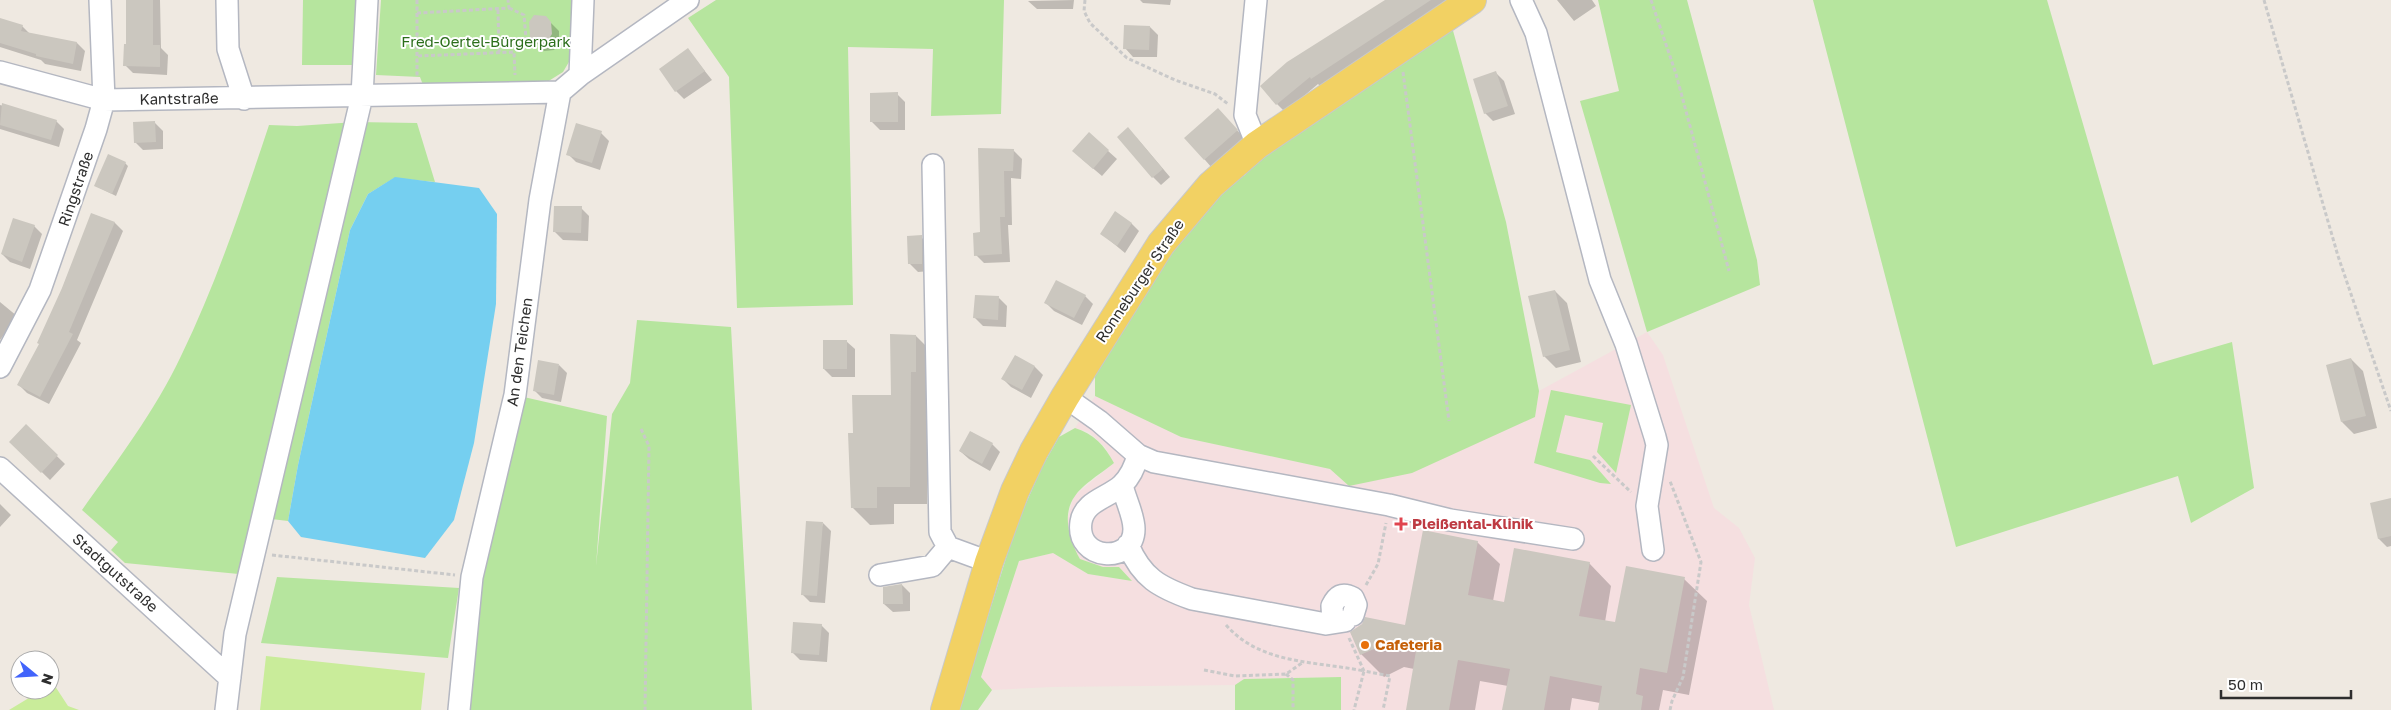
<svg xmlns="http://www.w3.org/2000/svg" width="2391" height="710" viewBox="0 0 2391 710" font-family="'Golos Text',sans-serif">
<rect width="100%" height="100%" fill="#efe9e1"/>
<path fill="#f5dfe0" d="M1647 332 1663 355 1714 508 1739 528 1755 558 1749 605 1774 710H1341V677L1244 679 1235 685 1052 687 992 690 981 678 1019 561 1053 553 1088 574 1132 581 1119 567H1103L1080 559 1074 548 1067 520 1074 496 1114 463 1105 447 1089 432 1075 428 1095 396 1181 437 1330 469 1349 486 1535 417 1539 391Z"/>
<path fill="#b6e59e" d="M303 0H367L364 65H302Z
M381 0H575L576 50 563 72 547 82 423 85 420 77 376 75Z
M716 0H1004L1001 114 931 116 933 49 848 47 853 305 737 308 729 77 688 18Z
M1598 0H1687L1757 260 1760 285 1647 332 1580 101 1619 91Z
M1813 0H2047L2153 365 2232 342 2254 488 2191 523 2178 476 1956 547Z
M1452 27 1506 222 1539 391 1535 417 1412 473 1349 486 1330 469 1181 437 1095 396V368L1120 336 1125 319 1156 271 1224 187 1245 175 1263 154Z
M356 122 417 123 435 182 394 178 368 194 350 230 298 465 288 521 263 518 249 575 125 563 111 550 118 542 82 510C117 461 155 411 181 356 217 282 243 203 269 125L297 126Z
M637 320 731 327 752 710H459L515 395 607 416 596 566 612 414 630 383Z
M1551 390 1631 405 1616 473 1597 452 1603 423 1565 415 1556 452 1590 460 1611 484 1600 483 1534 463Z
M1075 428C1094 434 1104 445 1114 463 1103 472 1082 485 1075 496 1061 515 1070 541 1080 559L1103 567H1119L1132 581 1088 574 1053 553 1019 561 981 677 992 690 978 710H959L1016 526 1042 467 1059 437Z
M277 577 459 588 448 658 261 643Z
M1341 677V710H1235V685L1244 679Z"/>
<path fill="#c9ec9a" d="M266 656 425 673 421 710H260Z
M53 683 68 706 79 710H9L42 690H50V685Z"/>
<path fill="#75cff0" d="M395 177 479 188 497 214 496 304 474 443 454 520 425 558 301 537 288 521 298 465 350 230 368 194Z"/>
<path fill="#0003" d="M128 0H160L161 48 168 55 167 75 133 73 125 65 127 46Z
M1074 0 1073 9H1037L1028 1Z
M1140 0H1171L1170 5 1143 3Z
M1387 0H1455L1320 86 1318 84 1285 112 1277 104 1288 63Z
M1557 0H1592L1596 6 1574 21Z
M545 17 559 31V43L554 50 544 51 531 37Z
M0 19 22 26 30 34 77 43 85 51 81 71 45 64 41 60 0 47Z
M1150 27 1158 35 1157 57H1133L1125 48Z
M688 50 712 80 684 99 676 91Z
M1496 73 1504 81 1515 114 1493 121 1485 113Z
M897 94 905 102V130H880L872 122Z
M0 105 56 121 64 129 59 147 0 129Z
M1226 118 1245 139 1212 168 1186 138Z
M155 123 163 131V149L143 150 135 142Z
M601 133 609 141 600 170 576 162 568 154Z
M1089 134 1117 159 1102 176 1082 159Z
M1136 137 1170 177 1161 185 1153 177Z
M980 149 1014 151 1022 159 1021 179 1011 178 1012 225H1008L1010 262 984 263 976 255 981 234Z
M125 163 128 166 116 196 96 186Z
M581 208 589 216 588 241 563 240 555 232Z
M92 214 115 223 123 231 77 340 81 343 49 404 27 393 19 385 40 345Z
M1131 223 1139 231 1125 253 1102 234Z
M34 226 42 234 30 269 10 262 2 254Z
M921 237 929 245 930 271 918 272 910 264Z
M1555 291 1567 303 1581 362 1556 368 1544 356Z
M1085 296 1093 304 1082 325 1054 311 1046 303Z
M999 298 1007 306 1006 327 983 326 975 318Z
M0 302 23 321 10 340 3 336 0 340Z
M916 336 933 353 928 389 927 504H894V524L870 525 853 508Z
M846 341 855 349V377H832L824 369Z
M1015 357 1035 367 1043 375 1031 398 1011 387 1003 379Z
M2351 359 2363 371 2377 428 2354 434 2342 422Z
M559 365 567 373 561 402 542 398 534 390Z
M26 426 65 464 50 480 11 442Z
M971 432 992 444 1000 452 990 471 969 459 960 451Z
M2391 500V546L2387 547 2379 539 2371 504Z
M0 504 11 515 0 527Z
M823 523 831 531 825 603 810 602 802 594Z
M1477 542 1500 564 1493 601 1505 603 1589 563 1611 586 1605 622 1616 624 1684 579 1707 601 1689 695 1663 690 1659 710H1599L1600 703 1572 698 1570 710H1503L1508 686 1480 681 1475 710H1407L1414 669 1404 667 1384 677 1361 654 1351 633 1406 626Z
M902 585 910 593V611L893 612 884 604Z
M821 625 829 633 827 662 800 660 792 652Z"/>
<path fill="#cbc7bf" d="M126 0H153V45H160V67L123 66 124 44H126Z
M1385 0H1431L1311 79 1310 77 1276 105 1260 86 1287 62Z
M534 15 546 16 551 22 552 34 546 43H535L530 37 529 22Z
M0 18 23 25 21 31 77 42 73 64 36 56V54L0 43Z
M1124 25 1150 26 1149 50 1123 49Z
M688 48 705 71 675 92 659 69Z
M1496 71 1508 106 1484 114 1473 79Z
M898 92V122H870V93Z
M2 103 57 120 51 140 0 125Z
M1218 108 1238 130 1204 160 1184 138Z
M155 121 156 142 134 143 133 122Z
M576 123 602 131 592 163 566 155Z
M1128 127 1163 169 1152 178 1117 137Z
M1089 132 1109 150 1093 169 1072 151Z
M978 148 1014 149 1013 171H1004L1005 217H1000L1002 254 974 256 973 233 980 232Z
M108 154 126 162 112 194 94 186Z
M554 206H582L581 233 553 232Z
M1115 211 1132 223 1117 246 1100 234Z
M91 213 115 222 69 332 73 334 40 397 17 385 39 344 37 343 62 288Z
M13 218 35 225 22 262 1 254Z
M922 235V264H908L907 236Z
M1056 280 1086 295 1074 318 1044 303Z
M1555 290 1570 350 1543 357 1528 296Z
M975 295 999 296 998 320 973 318Z
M890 334 916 335V372H911L910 487H877V508H851L848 433H853L852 395H891Z
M823 340H847V369H823Z
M1015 355 1035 366 1022 390 1001 379Z
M2351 358 2366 416 2341 422 2326 365Z
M538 360 559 364 554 395 533 391Z
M26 424 58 455 41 473 9 442Z
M970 431 993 443 982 464 959 451Z
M2391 498V536L2378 539 2370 503Z
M806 521 823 522 817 596 801 595Z
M1423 530 1478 541 1468 595 1504 602 1514 548 1590 562 1579 616 1615 622 1626 566 1685 577 1667 673 1640 668 1636 694 1643 696 1641 710H1598L1602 686 1550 676 1544 710H1502L1510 669 1458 660 1449 710H1406L1416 651 1381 646 1360 655 1350 632 1362 624 1365 617 1405 625Z
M902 584 903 604H883V587Z
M793 622 822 624 819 655 791 653Z"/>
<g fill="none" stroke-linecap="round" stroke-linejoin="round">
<defs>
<path id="minor" d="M227 0 228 49 244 99
M1256 0 1245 115 1257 145
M1521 0 1536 33 1600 280 1626 344 1655 437 1657 445 1647 506 1653 550
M0 72 104 100 560 92
M580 75 583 0
M933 165 940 532 948 547
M0 367 40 290 96 129 104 100 100 0
M1065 397 1099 421 1138 455 1154 462 1389 505 1450 520 1573 539
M0 468 230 678
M1122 485C1125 499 1134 515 1134 529 1134 565 1075 561 1081 522 1084 501 1108 498 1122 485 1130 477 1135 467 1138 455
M1128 545C1142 578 1159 587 1192 599L1326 624 1345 621
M880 575 932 566 948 547 989 562
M1333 621 1332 606C1337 596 1342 592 1353 598L1356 605 1353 615
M226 710 235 634 362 96 367 0
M459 710 472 577 515 395 540 200 560 92 580 75 688 0"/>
<path id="major" d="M945 710 989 562 1015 491 1034 451 1065 397 1161 244 1211 185 1257 145 1472 0"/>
</defs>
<use href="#minor" stroke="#b4b7c1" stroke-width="24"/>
<use href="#major" stroke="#c9c9c9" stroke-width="30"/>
<path stroke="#c9c9c9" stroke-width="3" stroke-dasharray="4 2.5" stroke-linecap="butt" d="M417 0V76
M1085 0 1084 11 1090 23 1127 58 1175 80 1215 94 1228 104
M1651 0 1676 74 1729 271
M2264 0 2338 256 2391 411
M509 8 524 15 526 38 514 52
M498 10 499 52
M417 13 509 8 508 0
M418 56 514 52 515 75
M1403 72 1449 421
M641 429 649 446 645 710
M1593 456 1631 492
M272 555 455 575
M1366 585 1378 564 1386 523
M1226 625C1261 665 1316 661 1364 671L1354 710
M1349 638 1364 671 1390 676 1383 710
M1204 670 1235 676 1286 674 1302 663
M1286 674 1293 680V710
M1670 710 1672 701 1683 677 1701 562 1670 481"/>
<use href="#minor" stroke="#fff" stroke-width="21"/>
<use href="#major" stroke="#f2d163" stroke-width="28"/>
</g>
<path fill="#e0444e" stroke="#fff" stroke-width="2" d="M1398.5 516.5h5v5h5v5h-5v5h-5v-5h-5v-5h5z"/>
<circle fill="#e8710a" stroke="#fff" stroke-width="2" cx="1365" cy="645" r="5"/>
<g text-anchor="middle" stroke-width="4" stroke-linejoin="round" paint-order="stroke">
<g font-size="15" fill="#2c6e1b" stroke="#fff">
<text x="486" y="47">Fred-Oertel-Bürgerpark</text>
</g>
<g font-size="15" fill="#2e2e2e" stroke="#fff">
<text transform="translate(179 99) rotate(-1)" y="5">Kantstraße</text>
<text transform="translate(76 189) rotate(-71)" y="5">Ringstraße</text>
<text transform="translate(1140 281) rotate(-56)" y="5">Ronneburger Straße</text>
<text transform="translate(520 352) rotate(-82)" y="5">An den Teichen</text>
<text transform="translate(115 573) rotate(42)" y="5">Stadtgutstraße</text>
</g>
<g font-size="15" font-weight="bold" fill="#be3a42" stroke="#fff" text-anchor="start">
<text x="1412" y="529">Pleißental-Klinik</text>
</g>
<g font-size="15" font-weight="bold" fill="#c56008" stroke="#fff" text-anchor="start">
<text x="1375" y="650">Cafeteria</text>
</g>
</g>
<g transform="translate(35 675) rotate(108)"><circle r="24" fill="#ffffff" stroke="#ababab"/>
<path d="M0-4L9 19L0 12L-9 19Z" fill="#4264fb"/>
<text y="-8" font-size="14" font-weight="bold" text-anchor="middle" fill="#2e2e2e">N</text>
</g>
<path d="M2221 690v8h130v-8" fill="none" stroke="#2e2e2e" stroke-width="2.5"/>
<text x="2228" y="690" font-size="15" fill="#2e2e2e" stroke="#ffffff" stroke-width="4" paint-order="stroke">50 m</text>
</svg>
